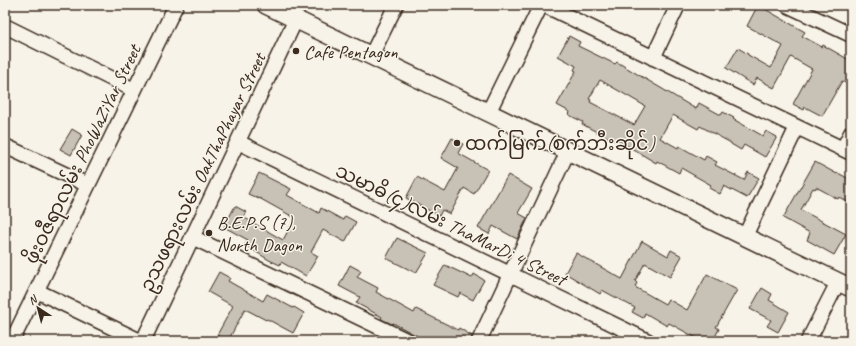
<svg xmlns="http://www.w3.org/2000/svg" width="856" height="346" viewBox="0 0 856 346" font-family="Caveat,'Noto Sans Myanmar',sans-serif">
<rect width="100%" height="100%" fill="#f7f3e8"/>
<filter id="ink" filterUnits="userSpaceOnUse"><feTurbulence type="fractalNoise" baseFrequency=".025" numOctaves="2"/><feDisplacementMap in="SourceGraphic" scale="8" xChannelSelector="R" yChannelSelector="G"/><feConvolveMatrix kernelMatrix="1 2 1 2 8 2 1 2 1" color-interpolation-filters="sRGB"/></filter>
<g filter="url(#ink)">
<path fill="#c8c1b6" stroke="#3b2a1e" fill-rule="evenodd" d="M758 5 805 32 802 36 822 47 823 45 851 61V86L842 81 822 116 805 107 804 110 793 104 812 69 791 57 774 88 757 78 753 85 726 68 738 48 748 54V55L771 68 783 46 747 26Z
M569 36 580 42 578 46 615 64 617 62 696 109 699 103 721 115 723 112 734 118 733 119 763 136 766 131 777 137 765 157 744 145 741 150 731 144V143L700 126 698 129 673 115 660 138 678 148 679 146 704 160 706 156 717 162 715 165 744 180 748 172 759 178 747 198 724 186 720 194 709 188 711 185 681 168 679 173 657 161 656 163 616 139 615 141 593 130 582 124 583 122 569 115 570 112 557 105 576 71 574 70 576 66 558 56ZM600 80 645 106 634 125 590 102 591 100 589 99Z
M72 129 82 135 71 155 60 149Z
M452 138 463 144 458 153 488 170 474 194 464 188 450 214 442 210 439 216 406 198 417 177 445 192 458 168 441 158Z
M815 162 837 174 838 173 851 180V204L839 197 838 199 816 187 815 189 813 188 801 210 846 234 834 255 807 240 810 233 783 218Z
M259 173 291 189 287 195 319 213 321 208 343 220 345 216 356 222 345 242 323 230 311 252 318 256 306 276 281 262 280 265 269 260 245 245 248 240 224 227 235 206 246 212 243 217 283 240 295 218 259 198V199L248 194Z
M508 175 532 189 518 213 527 218 517 239 493 226 489 234 478 228Z
M397 238 428 253 416 273 386 258Z
M642 241 668 256 671 250 682 256 670 277 645 263 635 281 637 283 635 287 665 304 668 299 687 310 707 274 737 290 716 327 719 329 713 341H702L669 323 667 326 645 313 643 318 632 312 635 308 602 290 600 294 565 273 576 253 622 279Z
M350 265 361 271 357 277 378 288 376 292 414 313 416 309 458 330 459 328 472 336 471 341H427L393 323 392 324 381 319 382 317 356 303 360 297 339 286Z
M445 265 472 278 474 274 484 280 473 300 460 293 458 297 433 285Z
M219 272 230 278 228 281 263 301 267 294 293 308 294 307 304 313 293 333 267 319 266 320 245 309 228 341 217 335 233 306 208 292Z
M762 288 772 294 769 300 789 312 778 332 767 326 771 320 750 309Z"/>
<g fill="none" stroke-linecap="round" stroke-linejoin="round">
<defs>
<path id="minor" d="M544 5 851 153
M787 5 851 35
M5 26 134 90
M371 56 396 5
M653 58 678 5
M488 113 541 5
M238 142 648 341
M5 146 88 185
M843 149 851 133
M745 236 797 127
M192 237 408 341
M37 291 140 341
M12 341 176 5
M143 341 296 19
M479 341 568 151
M808 341 838 282"/>
<path id="tertiary" d="M266 5 851 288"/>
</defs>
<use href="#minor" stroke="#3b2a1e" stroke-width="17"/>
<use href="#tertiary" stroke="#3b2a1e" stroke-width="20"/>
<use href="#minor" stroke="#f7f3e8" stroke-width="14"/>
<use href="#tertiary" stroke="#f7f3e8" stroke-width="17"/>
</g>
</g>
<g fill="#3b2a1e" stroke="#f7f3e8" stroke-width="1.5">
<circle cx="296" cy="51" r="4"/>
<circle cx="457" cy="143" r="4"/>
<circle cx="209" cy="233" r="4"/>
</g>
<g text-anchor="middle" stroke-width="3" stroke-linejoin="round" paint-order="stroke">
<g font-size="19" fill="#3b2a1e" stroke="#f7f3e8" text-anchor="start">
<text x="304" y="58">Cafe Pentagon</text>
<text x="465" y="150">ထက်မြက်(စက်ဘီးဆိုင်)</text>
<text x="217" y="229">B.E.P.S (7),<tspan x="217" dy="22">North Dagon</tspan></text>
</g>
<g font-size="19" fill="#3b2a1e" stroke="#f7f3e8">
<text transform="translate(82 154) rotate(-64)" y="7">ဖိုးဝဇီရာလမ်း PhoWaZiYar Street</text>
<text transform="translate(202 172) rotate(-64)" y="7">ဥသဖရားလမ်း OakThaPhayar Street</text>
<text transform="translate(451 224) rotate(26)" y="7">သမာဓိ(၄)လမ်း ThaMarDi 4 Street</text>
</g>
</g>
<rect width="856" height="346" fill="none" stroke="#f7f3e8" stroke-width="20"/>
<rect x="10" y="10" width="836" height="326" fill="none" stroke="#3b2a1e" stroke-width="1.5" filter="url(#ink)"/>
<g transform="translate(38 308) rotate(324)" stroke="#f7f3e8" stroke-width="3" paint-order="stroke">
<path d="M0-3L7 15L0 10L-7 15Z" fill="#3b2a1e"/>
<text y="-6" font-size="11" font-weight="bold" text-anchor="middle" fill="#3b2a1e">N</text>
</g>
</svg>
